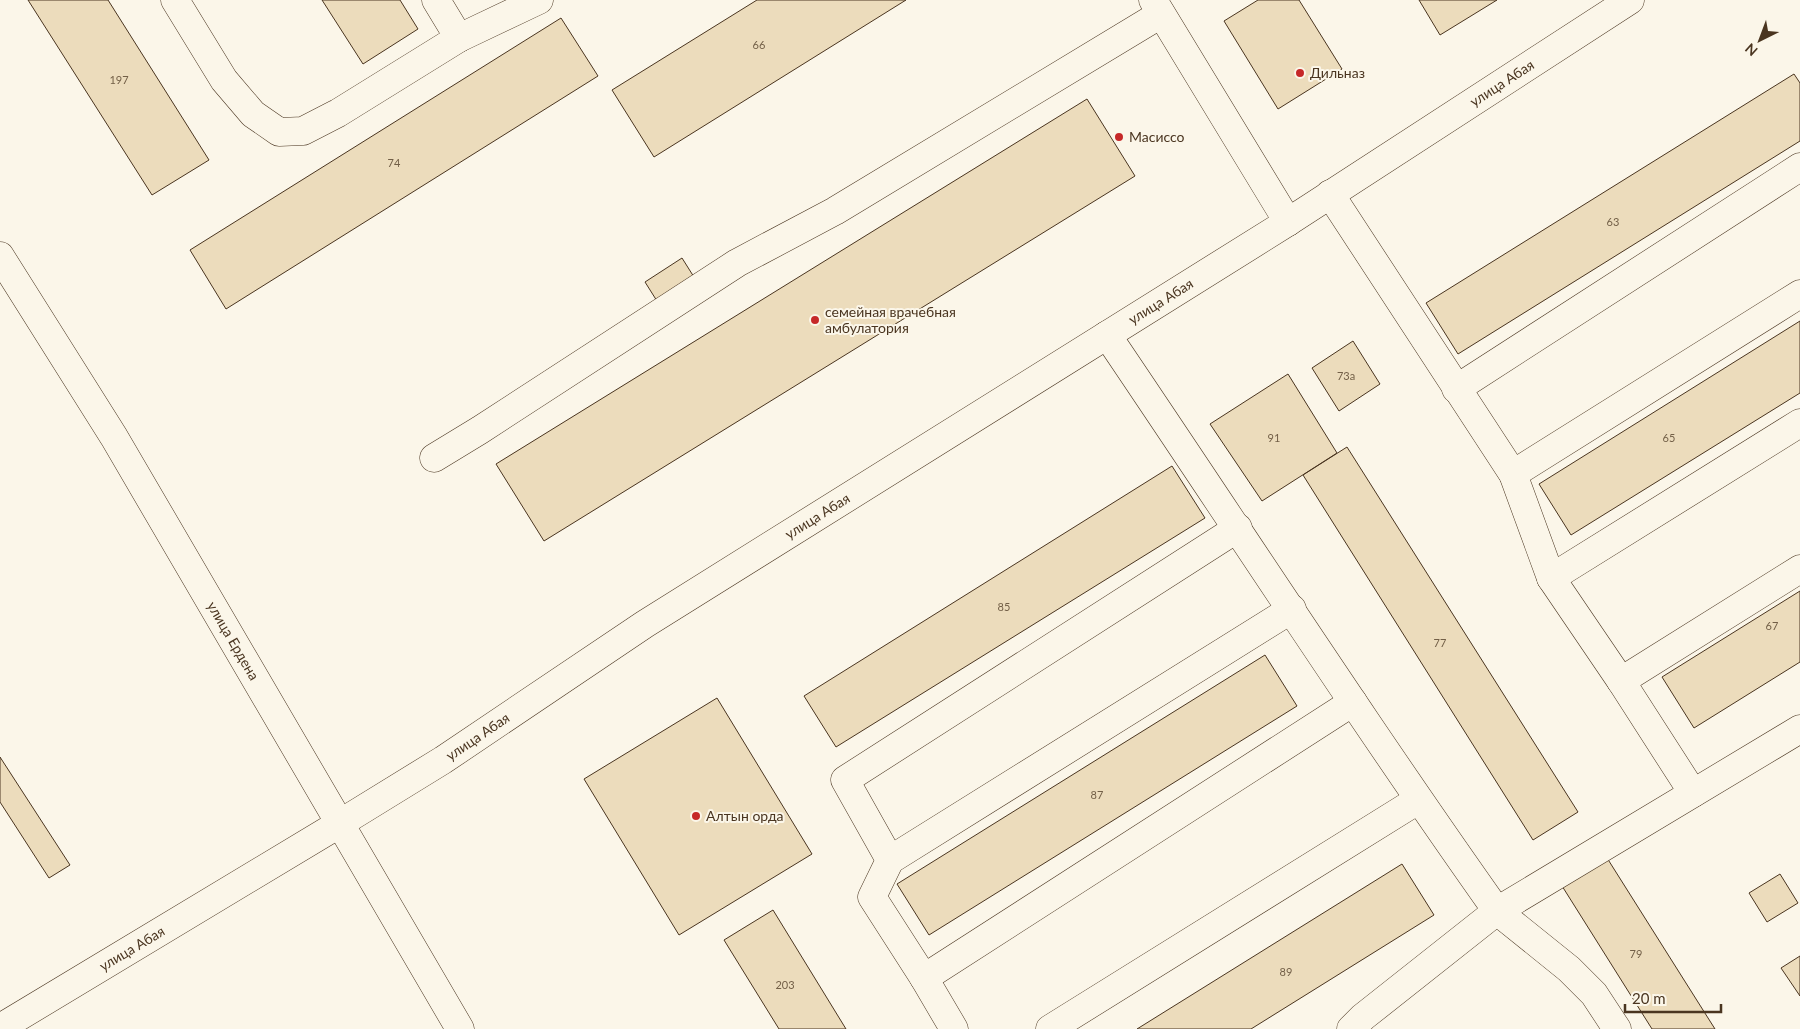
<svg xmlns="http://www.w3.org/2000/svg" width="1800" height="1029" viewBox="0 0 1800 1029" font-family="Lato,sans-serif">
<rect width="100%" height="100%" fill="#fbf6e9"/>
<path fill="#ecdcbc" stroke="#4a3520" d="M28 0H108L209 160 152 195Z
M322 0H400L418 29 363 64Z
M757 0H906L654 157 612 90Z
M1258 0H1299L1342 69 1278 109 1224 21Z
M1419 0H1497L1440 35Z
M561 18 598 76 226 309 190 250Z
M1794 74 1800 83V141L1458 354 1426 303Z
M1087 99 1135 176 544 541 496 464Z
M682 258 699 285 662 309 645 282Z
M1800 321V393L1571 535 1539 484Z
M1353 341 1380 384 1339 411 1312 368Z
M1288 374 1337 453 1262 501 1210 424Z
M1347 447 1578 812 1533 840 1303 475Z
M1172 466 1205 518 836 747 804 696Z
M1800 591V662L1694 728 1662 677Z
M1265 655 1297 706 929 935 897 884Z
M717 698 812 854 679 935 584 779Z
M0 757 70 865 49 878 0 802Z
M1602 850 1715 1029H1652L1557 878Z
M1402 864 1434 915 1251 1029H1137Z
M1780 874 1798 903 1767 922 1749 893Z
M773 910 846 1029H779L724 940Z
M1800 956V996L1781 968Z"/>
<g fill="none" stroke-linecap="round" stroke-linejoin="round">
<defs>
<g id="street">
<path d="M175 0 224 80 253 114 279 132 303 131 338 113 459 38 539 0"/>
<path d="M436 0 459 38"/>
<path d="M1153 0 1288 222"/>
<path d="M1330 194 1513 474 1551 578 1621 681 1693 793"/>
<path d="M1107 335C1237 527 1363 722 1497 911L1363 1017 1351 1029"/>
<path d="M1456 389 1800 167"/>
<path d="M434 458 480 430 737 263 835 211 1161 14"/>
<path d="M1513 474 1800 294"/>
<path d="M1551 578 1800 423"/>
<path d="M1621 681 1800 569"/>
<path d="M890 860 1292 609"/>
<path d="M924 978 1353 702"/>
<path id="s1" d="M0 1028 339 824"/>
<path d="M954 1029 924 978 872 897 890 860 845 780 1238 528"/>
<path d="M1050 1029 1418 800"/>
<path d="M1617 1029 1594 994 1569 969 1497 911 1800 729"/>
</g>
<g id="secondary">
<path id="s2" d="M0 256 114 437 460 1029"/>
<path id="s3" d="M339 824 443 760 645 624 1288 222 1630 0"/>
</g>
</defs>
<use href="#street" stroke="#4a3520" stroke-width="29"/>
<use href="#secondary" stroke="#4a3520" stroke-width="29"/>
<use href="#street" stroke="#fbf6e9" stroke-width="28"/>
<use href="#secondary" stroke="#fbf6e9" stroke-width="28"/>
</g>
<g fill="#c62828" stroke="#fbf6e9" stroke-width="2">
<circle cx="1300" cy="73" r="5"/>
<circle cx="1119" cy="137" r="5"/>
<circle cx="815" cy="320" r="5"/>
<circle cx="696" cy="816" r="5"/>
</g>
<g text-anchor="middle" stroke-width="4" stroke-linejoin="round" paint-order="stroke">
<g font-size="11" fill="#725f47">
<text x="759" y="49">66</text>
<text x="119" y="84">197</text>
<text x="394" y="167">74</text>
<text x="1613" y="226">63</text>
<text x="1346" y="380">73а</text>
<text x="1274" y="442">91</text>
<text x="1669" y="442">65</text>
<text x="1004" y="611">85</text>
<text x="1772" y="630">67</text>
<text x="1440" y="647">77</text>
<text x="1097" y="799">87</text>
<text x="1636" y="958">79</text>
<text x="1286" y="976">89</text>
<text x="785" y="989">203</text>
</g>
<g font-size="14" fill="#4a3520" stroke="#fbf6e9" text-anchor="start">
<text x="1310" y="78">Дильназ</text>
<text x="1129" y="142">Масиссо</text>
<text x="825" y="317">семейная врачебная<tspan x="825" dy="16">амбулатория</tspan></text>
<text x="706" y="821">Алтын орда</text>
</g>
<g font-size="14" fill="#4a3520" stroke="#fbf6e9">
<text dy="5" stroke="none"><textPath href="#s3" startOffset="1379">улица Абая</textPath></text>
<text dy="5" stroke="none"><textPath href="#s3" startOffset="974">улица Абая</textPath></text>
<text dy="5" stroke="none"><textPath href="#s3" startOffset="569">улица Абая</textPath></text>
<text dy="5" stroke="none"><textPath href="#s2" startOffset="450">улица Ердена</textPath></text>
<text dy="5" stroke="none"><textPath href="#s3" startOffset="164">улица Абая</textPath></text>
<text dy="5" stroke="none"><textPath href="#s1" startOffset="154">улица Абая</textPath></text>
</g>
</g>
<g transform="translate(1760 40) rotate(222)" stroke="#fbf6e9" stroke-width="4" paint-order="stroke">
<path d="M0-4L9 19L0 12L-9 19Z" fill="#4a3520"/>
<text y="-8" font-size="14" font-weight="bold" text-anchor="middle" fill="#4a3520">N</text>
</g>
<path d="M1625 1004v8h96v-8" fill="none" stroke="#4a3520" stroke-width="2.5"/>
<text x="1632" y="1004" font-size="15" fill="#4a3520" stroke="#fbf6e9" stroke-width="4" paint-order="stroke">20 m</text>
</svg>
